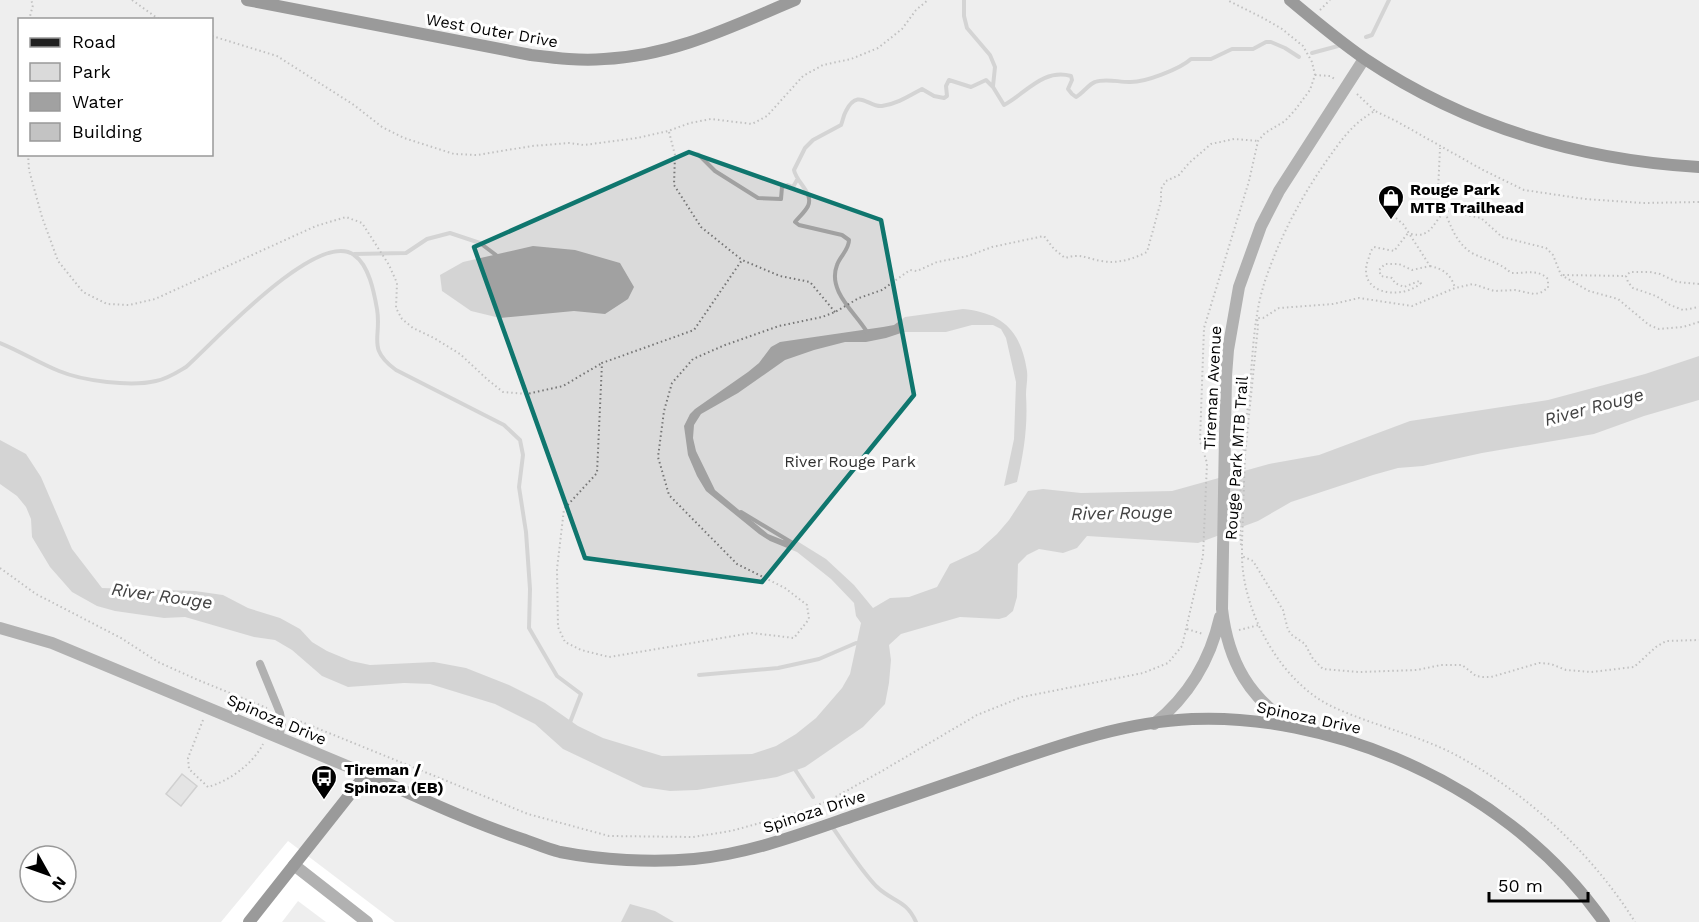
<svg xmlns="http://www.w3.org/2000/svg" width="1699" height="922" viewBox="0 0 1699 922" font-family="'Work Sans',sans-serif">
<rect width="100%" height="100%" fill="#fff"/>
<path fill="#dadada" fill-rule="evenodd" d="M0 0H1699V922H395L288 841 221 922H0ZM20 20H212V154H20ZM30 856H66V892H30Z
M298 901 326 922H282Z"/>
<path fill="#a1a1a1" d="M533 246 575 250 620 263 634 287 628 299 605 314 574 311 500 318 471 311 442 291 440 275 463 262Z
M963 309C1003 313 1021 331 1027 371 1028 379 1026 387 1026 395 1028 425 1024 452 1017 482L1004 486 1014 439 1016 382 1006 338 1001 329 993 325H972L946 332H904L886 338 866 342H845L814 350 785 360 738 393 701 414 694 425 693 438 696 451 715 490 768 534 783 540 797 541 826 559 854 585 873 608 890 598 909 597 937 587 950 564 978 551 997 534 1009 520 1028 491 1043 489 1081 493 1172 491 1269 464 1319 455 1410 421 1548 400 1645 374 1699 356V400L1644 416 1594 434 1482 453 1423 466 1398 468 1373 475 1291 502 1258 521 1198 543 1087 536 1077 548 1063 553 1039 549 1027 555 1018 564 1017 597 1013 611 1006 617 999 619 960 617 901 634 889 645 891 660 889 683 885 704 863 727 805 767 777 777 697 790 670 791 643 787 563 749 535 724 495 704 430 684 404 683 348 687 322 676 292 650 275 640 254 637 185 617 164 618 115 611 97 606 72 592 50 567 32 537 31 519 26 507 17 496 0 484V440L26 454 41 477 72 549 102 588 195 591 223 595 248 608 280 618 300 629 312 642 327 651 351 661 370 665 434 662 466 668 509 685 545 703 578 726 603 738 662 756 752 754 776 746 796 734 816 718 842 688 850 674 861 623 856 616 854 603 831 579 797 552 770 541 759 534 706 491 697 476 688 455 684 426 690 414 695 409 748 372 759 363 771 347 780 342 883 327 894 325 905 317Z
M630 904 655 911 674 922H621Z"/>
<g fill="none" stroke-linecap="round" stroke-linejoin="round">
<path stroke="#a1a1a1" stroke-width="4" d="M964 0V16L967 28 990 55 995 67 993 86
M1366 37 1372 35 1389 0
M1312 53 1338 46
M698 154 715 171 758 198 781 199 782 187 788 185 793 187 797 180
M354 254 406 253 427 239 450 233 480 243 496 255
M867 332C855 312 827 291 837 265 840 256 849 250 849 240L842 235 799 225 795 222C799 217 805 212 808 206 814 193 796 182 794 170L805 148 813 140 841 125C843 121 843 116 846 111 858 87 869 108 882 106 897 104 909 96 922 89L934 96 944 98 947 96 946 86 949 80 971 87 986 80 993 87 1004 105C1025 94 1043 68 1071 76L1072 80 1068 89 1072 94 1076 97C1083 93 1089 84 1095 82 1105 78 1118 82 1129 82 1144 83 1180 69 1191 59H1211L1232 49H1253L1266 42H1271L1285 48 1299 57
M0 343C20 351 39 363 59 371 83 381 131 387 156 381 167 379 176 373 186 367 212 344 318 228 354 255 369 265 374 292 377 309 382 338 366 348 396 370L504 425 520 440 523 455 519 487 526 532 530 589 529 628 557 676 581 694 569 725
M741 512 791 542
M699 675 778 668 819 659 856 643
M794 768 813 797
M822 812 823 814
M831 825C845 845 859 868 876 886 892 902 906 899 916 922"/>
</g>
<path fill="#c3c3c3" stroke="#979797" stroke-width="1.5" d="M182 774 197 786 181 806 166 794Z"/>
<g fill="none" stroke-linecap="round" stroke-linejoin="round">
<path stroke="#757575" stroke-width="2" stroke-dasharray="1.5 3" stroke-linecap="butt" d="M132 0 160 20
M1320 10 1330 0
M29 20 33 5 31 0
M212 36 277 56 354 105 382 127 404 138 454 154 477 155 532 146 569 143 584 145 637 138 668 131 690 123 711 119 752 124 767 116 803 76 823 65 851 59 878 48 902 29 916 10 928 0
M1315 75 1330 76 1335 79
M20 79V89
M1357 94 1375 111
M669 132 675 155 674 185 701 227 742 260
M28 154 29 170 42 217 58 261 83 292 107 304 129 305 155 299 316 226 346 217 362 223 389 265 397 283 396 308 402 319 413 328 434 338 460 354 488 380 503 392 527 394 563 386 602 363
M1396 218 1403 224 1430 266 1412 270 1399 264H1385L1379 270 1381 276 1392 278 1395 283 1404 287 1419 281 1421 283C1401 301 1356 294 1368 260 1370 255 1370 251 1374 247L1394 251 1408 233
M1411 234C1432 239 1433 221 1445 212L1438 192 1440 148
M1430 266C1443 269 1451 274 1455 288
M1563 275 1626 276
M1699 284 1677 282 1660 274 1650 272H1630L1626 276 1628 282 1633 288 1656 296 1670 305 1683 310 1699 307
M835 312 810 282 780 276 742 260 694 330 602 363 597 473 564 509 557 569 558 627 565 642 581 650 609 657 752 633 794 638 809 619 807 605 785 588 737 564 669 495 658 457 664 411 672 383 693 359 725 345 779 326 822 317 835 312 859 298 882 290 910 270 917 271 937 262 968 256 992 247 1044 236 1054 249 1065 258C1081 253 1085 258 1101 261 1118 264 1133 259 1147 252L1161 201V189L1166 181 1179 175 1189 163 1211 144 1234 139 1258 141
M1699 322 1683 327 1659 329 1649 325 1618 299 1589 291 1561 275 1553 255 1546 248 1502 237 1481 218 1448 211 1445 212C1451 227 1457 244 1472 253 1487 261 1498 261 1511 273 1525 274 1537 268 1548 279V288L1540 293 1534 294 1515 290 1494 291 1473 284 1455 288 1412 306 1359 298 1333 304 1279 308 1263 318H1257L1258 326 1245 455 1242 542V556L1253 561 1283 610 1288 630 1292 635 1305 644 1313 659 1323 669 1359 672 1417 670 1441 665H1462L1476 676 1483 677H1491L1539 663 1551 664 1566 670 1591 672 1634 667 1656 647 1666 641 1699 640
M1241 545C1237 494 1245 437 1250 385 1253 351 1254 314 1265 281 1279 239 1300 199 1325 163 1340 142 1352 123 1375 111L1396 121 1483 170 1524 190 1585 199 1643 203 1699 202
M1242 557C1243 612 1280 681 1331 706 1371 725 1415 734 1454 754 1526 792 1592 853 1635 922
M0 568 36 594 121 638 158 662 198 680 267 708
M1187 629 1203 634
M1239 630 1259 625
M292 718 528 814 609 836 693 837 731 831 800 812 830 800 882 771 977 715 1022 697 1143 673 1168 663 1182 646 1203 556 1207 463 1200 441 1204 328 1249 181 1258 141 1265 133 1285 121 1295 110 1310 90 1315 75 1312 62 1303 46 1282 29 1263 18 1227 0
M203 720 188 758 189 769 208 787C229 781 253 764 263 744"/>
<path stroke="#535353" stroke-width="8" d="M260 664 280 713 282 724 279 738"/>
<path stroke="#535353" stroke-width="12" d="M0 628 52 643 366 774
M1154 724C1189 696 1210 661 1220 617
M1296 727C1249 700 1228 661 1222 609L1226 376 1228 350 1239 287 1261 226 1279 191 1364 59
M294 865 367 922"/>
<path stroke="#202020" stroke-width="12" d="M247 0 531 55C556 58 580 61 604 59 673 56 733 26 795 0
M1290 0C1315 21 1339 41 1365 59 1465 126 1580 160 1699 167
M249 922 366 774C418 797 468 821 522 839 534 843 547 849 560 852 601 860 652 863 694 859 749 854 804 833 856 815 903 799 950 783 996 767 1060 745 1124 722 1192 719 1259 716 1333 732 1395 758 1478 793 1552 848 1604 922"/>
</g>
<path d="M0 0H1699V922H0ZM689 152 881 220 914 395 762 582 585 558 474 247Z" fill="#fff" fill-opacity=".55" fill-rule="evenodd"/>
<path fill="none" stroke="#0f766e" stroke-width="4.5" stroke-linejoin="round" d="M689 152 881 220 914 395 762 582 585 558 474 247Z"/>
<defs>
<symbol id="shop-pin" viewBox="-11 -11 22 30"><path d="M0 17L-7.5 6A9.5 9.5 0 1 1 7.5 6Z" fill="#000" stroke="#fff"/><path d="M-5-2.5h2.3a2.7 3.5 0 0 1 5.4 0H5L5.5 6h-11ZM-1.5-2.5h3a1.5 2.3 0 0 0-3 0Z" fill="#fff"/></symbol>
<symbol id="bus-pin" viewBox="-11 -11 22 30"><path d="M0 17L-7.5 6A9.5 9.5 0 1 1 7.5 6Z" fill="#000" stroke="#fff"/><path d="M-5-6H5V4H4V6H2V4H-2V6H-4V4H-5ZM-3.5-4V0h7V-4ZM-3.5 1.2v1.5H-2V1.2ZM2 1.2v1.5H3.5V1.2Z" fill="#fff"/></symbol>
</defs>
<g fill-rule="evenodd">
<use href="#shop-pin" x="1376" y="183" width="30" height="40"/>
<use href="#bus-pin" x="309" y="763" width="30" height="40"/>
</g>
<g text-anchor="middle" stroke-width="6" stroke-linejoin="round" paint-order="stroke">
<g font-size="16" fill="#000" stroke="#fff">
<text transform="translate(492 30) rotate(10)" y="6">West Outer Drive</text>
<text transform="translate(1212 388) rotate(-87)" y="6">Tireman Avenue</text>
<text transform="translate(1236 458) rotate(-86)" y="6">Rouge Park MTB Trail</text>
<text transform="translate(1309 717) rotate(12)" y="6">Spinoza Drive</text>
<text transform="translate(277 719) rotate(23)" y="6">Spinoza Drive</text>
<text transform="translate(814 811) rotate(-18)" y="6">Spinoza Drive</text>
</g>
<g font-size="16" font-weight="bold" fill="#000" stroke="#fff" text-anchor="start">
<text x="1410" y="195">Rouge Park<tspan x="1410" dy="18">MTB Trailhead</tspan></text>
<text x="344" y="775">Tireman /<tspan x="344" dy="18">Spinoza (EB)</tspan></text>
</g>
<g font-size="16" fill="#313131" stroke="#fff">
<text x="850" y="467">River Rouge Park</text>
</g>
<g font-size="18" font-style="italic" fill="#424242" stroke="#fff">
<text transform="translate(1594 407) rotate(-15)" y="6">River Rouge</text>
<text transform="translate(1122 513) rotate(-1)" y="6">River Rouge</text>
<text transform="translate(162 596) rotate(8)" y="6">River Rouge</text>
</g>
</g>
<rect x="18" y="18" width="195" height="138" fill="#ffffff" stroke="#999999" stroke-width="1.5"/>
<rect x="30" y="38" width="30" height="9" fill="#202020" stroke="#999999" stroke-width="1.5"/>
<text x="72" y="48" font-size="18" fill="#000000">Road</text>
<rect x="30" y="63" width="30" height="18" fill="#dadada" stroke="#999999" stroke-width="1.5"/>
<text x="72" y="78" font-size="18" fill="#000000">Park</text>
<rect x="30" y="93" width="30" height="18" fill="#a1a1a1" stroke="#999999" stroke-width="1.5"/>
<text x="72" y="108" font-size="18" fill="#000000">Water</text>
<rect x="30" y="123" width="30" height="18" fill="#c3c3c3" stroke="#999999" stroke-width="1.5"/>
<text x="72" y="138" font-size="18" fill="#000000">Building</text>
<g transform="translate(48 874) rotate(130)"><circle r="28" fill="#ffffff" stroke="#999999" stroke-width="1.5"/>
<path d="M0-4.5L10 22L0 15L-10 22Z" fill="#000000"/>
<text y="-9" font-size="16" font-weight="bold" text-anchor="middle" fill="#000000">N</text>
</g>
<path d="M1489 892v9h99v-9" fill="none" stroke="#000000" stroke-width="3"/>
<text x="1498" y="892" font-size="18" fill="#000000" stroke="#ffffff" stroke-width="4.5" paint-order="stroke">50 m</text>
</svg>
